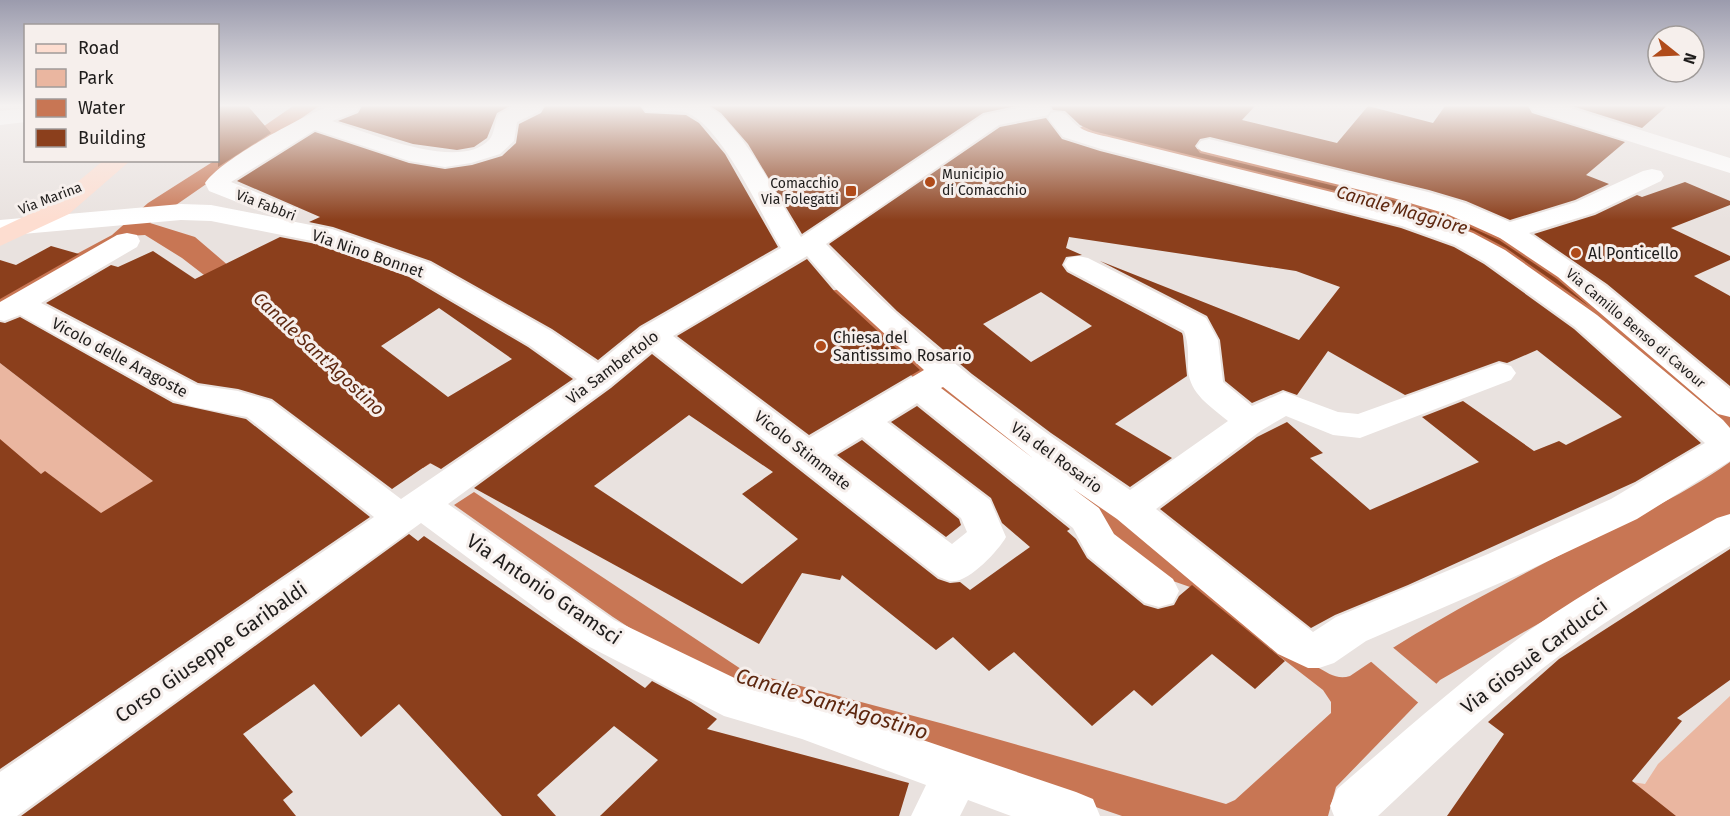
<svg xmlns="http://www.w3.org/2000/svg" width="1730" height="816" viewBox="0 0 1730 816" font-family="'Fira Sans',sans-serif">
<rect width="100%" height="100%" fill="#e9e2df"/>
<path fill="#eab6a0" d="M0 363 205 521 0 717Z
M1730 696V816H1561L1534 767 1645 784 1658 764Z"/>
<path fill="#c87654" d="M293 106H319L150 223 195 237 264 296 439 458 423 468 368 412 217 285 182 258 145 235 127 236 0 305V295L112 235 148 203 214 161 218 160V158Z
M1088 123 1397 197 1454 213 1543 261 1730 413V438L1481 243 1154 153 1078 129Z
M840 289 1317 667C1328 673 1337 680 1350 676 1425 624 1506 583 1587 541 1636 516 1685 494 1730 462V518L1641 565 1440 680 1336 787 1328 816H1122L795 704 676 658 613 617 454 505 474 492 744 671 944 724 1226 804 1235 800 1331 713V702L1323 690 1190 587 1170 580 918 382 826 292Z"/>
<path fill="#e9e2df" d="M1390 645 1439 686 1421 705 1368 659Z"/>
<path fill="#8b3f1c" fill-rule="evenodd" d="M218 106H248L271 133 218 167Z
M362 106H510L497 113 487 138 474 147 457 150 413 144 338 121 358 113Z
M545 106H640L645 113 686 115 699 123 725 154 778 247 640 326 598 360 552 329 431 261 333 227 309 222 320 217 237 181 315 132 409 163 445 169 472 165 502 156 516 143 519 124 541 113Z
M710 106H1016L983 113 802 234 748 144 721 113Z
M1051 106H1255L1242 120 1337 143 1368 106 1433 123 1445 106H1528L1532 113 1625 142 1586 175 1609 184 1575 200 1510 220 1466 201 1429 190 1210 137 1200 139 1195 146 1200 153 1392 200 1446 216 1499 240 1557 279 1590 307 1506 248 1474 231 1421 212 1093 131 1080 125 1065 111 1053 110Z
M1572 106H1667L1642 128Z
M1046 118 1062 139 1100 151 1401 228 1454 247 1484 264 1574 329 1701 443 1635 482 1408 585 1335 615 1311 628 1160 509 1257 437 1287 422 1323 453 1310 458 1370 510 1479 462 1422 417 1463 401 1534 451 1559 441 1566 445 1622 417 1537 350 1507 363 1499 361 1405 395 1328 351 1297 395 1283 390 1252 403 1225 381 1220 340 1207 316 1100 261 1299 340 1340 287 1296 271 1069 237 1066 248 1082 255 1066 257 1062 265 1067 272 1182 333 1183 336 1187 376 1115 424 1172 458 1130 487 1051 433 972 374 897 311 829 244 1000 127ZM1041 292 1092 326 1031 362 983 324Z
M1685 182 1730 201V205L1671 228 1730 256V260L1694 276 1730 296V386L1607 284 1534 234 1595 215 1637 195 1642 197Z
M280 237 316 244 409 277 528 347 573 379 441 469 430 463 392 489 272 399 238 389 198 383 46 303 111 265 118 267 153 251 195 279ZM439 308 512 359 448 397 381 346Z
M51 246 79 254 0 299V260L16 265Z
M807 259 835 292 920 370 809 435 677 336Z
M20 317 173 403 246 419 370 517 0 769V439L41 474 45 471 101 513 153 481 0 363V322L5 323Z
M652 354 938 579 950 583 960 582 970 590 1030 547 1002 523 991 498 891 422 917 406 1070 529 1067 531 1076 539 1087 558 1144 605 1158 609 1174 605 1179 596 1192 585 1285 661 1255 689 1212 654 1152 706 1134 690 1092 726 1014 652 989 671 953 637 936 650 842 575 840 580 802 573 759 644 474 488 611 388ZM689 415 773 472 742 494 798 539 742 584 594 486Z
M862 440 959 519 961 525 946 537 837 455Z
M409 534 418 541 424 536 645 688 652 681 691 702 717 719 707 729 909 783 899 816H600L658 760 614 726 537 795 556 816H502L399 704 361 737 314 684 243 734 293 792 283 800 296 816H21Z
M1730 549V680L1677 718 1682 721 1632 781 1676 816H1447L1504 734 1488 722 1559 659Z"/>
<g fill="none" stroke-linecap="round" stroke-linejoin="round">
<path fill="#fff" fill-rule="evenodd" d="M329 106H360L357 111 332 121C367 132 459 172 489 140 495 134 494 122 499 114L515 106H543L540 111 517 122 514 141 500 154 471 163 445 167 409 161 315 130 231 182 293 207 297 212 293 217 285 220 332 229 430 263 551 331 598 363 641 328 781 248C762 216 722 126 687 113 674 109 659 114 645 111L642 106C657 106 695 103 707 107 739 118 783 207 801 237L984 115 1027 106H1048L1051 110 1048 115 999 125 826 244C914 339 1022 419 1130 490L1228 421C1210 406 1190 394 1188 370 1188 356 1189 344 1184 331L1068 270 1064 264 1068 258 1078 256 1088 258 1206 318 1218 340 1223 382 1252 406 1284 392 1338 412 1358 414 1500 363 1511 366 1516 373 1511 380 1360 438 1333 435 1286 416 1262 430 1156 509 1313 632 1336 617 1488 554 1611 499 1705 443 1575 327 1485 262 1455 245 1402 226 1101 149 1063 137 1048 118 1051 113C1068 109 1067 119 1079 127 1089 134 1106 136 1117 139L1420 214 1473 233 1505 250 1597 315 1723 420 1730 428V461L1637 519 1516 576 1366 641 1334 663 1319 668H1308L1278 654 1117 519 1072 488 1099 508 1114 534 1173 579 1179 591 1173 603 1159 607 1145 603 1088 556 1073 528 917 403 887 422 990 500 1006 537C999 550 970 581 954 581 949 582 943 578 939 577L652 351 610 386 448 504 614 620 747 684 802 699 1076 792 1093 799 1100 816H1011L968 800 960 816H911L926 785 802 739 724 716 584 644 421 523 17 816H0V772L374 517 247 417 195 407 174 401 20 315 4 321 0 320V302L117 235 127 233 137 235 140 241 137 247 41 303 197 385 238 391 271 401 401 499 577 379 529 345 410 275 317 242 211 221 181 220 0 236V220L181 204 211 205 278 218 209 191 205 183C221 159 301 117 329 106ZM807 256 837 290 924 370 809 438 673 336ZM943 387 1034 459 941 388ZM862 437 961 518 967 532 952 544 833 455Z
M1530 106H1564L1730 158V173L1533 111Z
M26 108V122L0 125V111Z
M1209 139 1428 192 1465 203 1510 222 1576 202 1643 171 1652 169 1661 171 1664 176 1661 181 1594 213 1529 233 1606 286 1730 389V417L1718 414 1558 277 1500 238 1447 214 1393 198 1201 151 1197 146 1201 141Z
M1730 514V546C1672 581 1614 614 1560 655 1495 704 1437 761 1378 816H1334L1330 806 1337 789C1400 735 1462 679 1530 630 1589 588 1654 554 1717 518Z"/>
<path fill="#fdddd0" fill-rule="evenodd" d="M104 160H131L69 214 0 246V228L51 204Z"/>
</g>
<linearGradient id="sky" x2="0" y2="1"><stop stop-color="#9b9bad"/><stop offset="0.48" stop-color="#f5f2f1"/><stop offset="1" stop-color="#f5f2f1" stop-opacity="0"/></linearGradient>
<rect width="1730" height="220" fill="url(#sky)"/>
<g fill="#b04b1a" stroke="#f6efec" stroke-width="2">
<circle cx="930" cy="182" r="6"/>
<rect x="845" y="185" width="12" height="12" rx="3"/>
<circle cx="1576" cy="253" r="6"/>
<circle cx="821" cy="346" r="6"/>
</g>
<g text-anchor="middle" stroke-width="6" stroke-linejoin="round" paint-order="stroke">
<g font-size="14" fill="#1f1d1c" stroke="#f6efec" text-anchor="start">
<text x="942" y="179">Municipio<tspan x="942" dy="16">di Comacchio</tspan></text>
<text x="839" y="188" text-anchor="end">Comacchio<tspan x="839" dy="16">Via Folegatti</tspan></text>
</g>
<g font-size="14" fill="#1f1d1c" stroke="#f6efec">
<text transform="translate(50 198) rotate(-21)" y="5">Via Marina</text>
<text transform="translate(266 205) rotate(21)" y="5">Via Fabbri</text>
<text transform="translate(1636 328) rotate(40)" y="5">Via Camillo Benso di Cavour</text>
</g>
<g font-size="16" fill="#1f1d1c" stroke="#f6efec">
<text transform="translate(368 253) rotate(19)" y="6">Via Nino Bonnet</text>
<text transform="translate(120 357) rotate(28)" y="6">Vicolo delle Aragoste</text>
<text transform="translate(612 367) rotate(-37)" y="6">Via Sambertolo</text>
<text transform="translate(803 450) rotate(38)" y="6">Vicolo Stimmate</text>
<text transform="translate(1057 457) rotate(36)" y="6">Via del Rosario</text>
</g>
<g font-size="16" fill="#1f1d1c" stroke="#f6efec" text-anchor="start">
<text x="1588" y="259">Al Ponticello</text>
<text x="833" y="343">Chiesa del<tspan x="833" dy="18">Santissimo Rosario</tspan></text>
</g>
<g font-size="18" font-style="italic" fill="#5e2810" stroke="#f6efec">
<text transform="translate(1402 210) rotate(16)" y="6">Canale Maggiore</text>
<text transform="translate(319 354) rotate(43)" y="6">Canale Sant'Agostino</text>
</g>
<g font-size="20" fill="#1f1d1c" stroke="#f6efec">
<text transform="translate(544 589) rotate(34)" y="7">Via Antonio Gramsci</text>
<text transform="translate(211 652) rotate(-35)" y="7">Corso Giuseppe Garibaldi</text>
<text transform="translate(1534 656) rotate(-37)" y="7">Via Giosuè Carducci</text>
</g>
<g font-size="21" font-style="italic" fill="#5e2810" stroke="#f6efec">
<text transform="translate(832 704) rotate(17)" y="7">Canale Sant'Agostino</text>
</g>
</g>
<rect x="24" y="24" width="195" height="138" fill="#f6efec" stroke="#a09b99" stroke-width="1.5"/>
<rect x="36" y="44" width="30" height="9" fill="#fdddd0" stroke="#a09b99" stroke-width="1.5"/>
<text x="78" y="54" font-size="18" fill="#1f1d1c">Road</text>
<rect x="36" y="69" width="30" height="18" fill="#eab6a0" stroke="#a09b99" stroke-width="1.5"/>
<text x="78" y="84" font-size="18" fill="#1f1d1c">Park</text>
<rect x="36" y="99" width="30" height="18" fill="#c87654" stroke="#a09b99" stroke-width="1.5"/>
<text x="78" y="114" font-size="18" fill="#1f1d1c">Water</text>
<rect x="36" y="129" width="30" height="18" fill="#8b3f1c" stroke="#a09b99" stroke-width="1.5"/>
<text x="78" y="144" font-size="18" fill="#1f1d1c">Building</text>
<g transform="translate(1676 54) rotate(108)"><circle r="28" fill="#f6efec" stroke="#a09b99" stroke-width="1.5"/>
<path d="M0-4.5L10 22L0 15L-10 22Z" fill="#b04b1a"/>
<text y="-9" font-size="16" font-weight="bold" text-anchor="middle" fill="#1f1d1c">N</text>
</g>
</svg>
